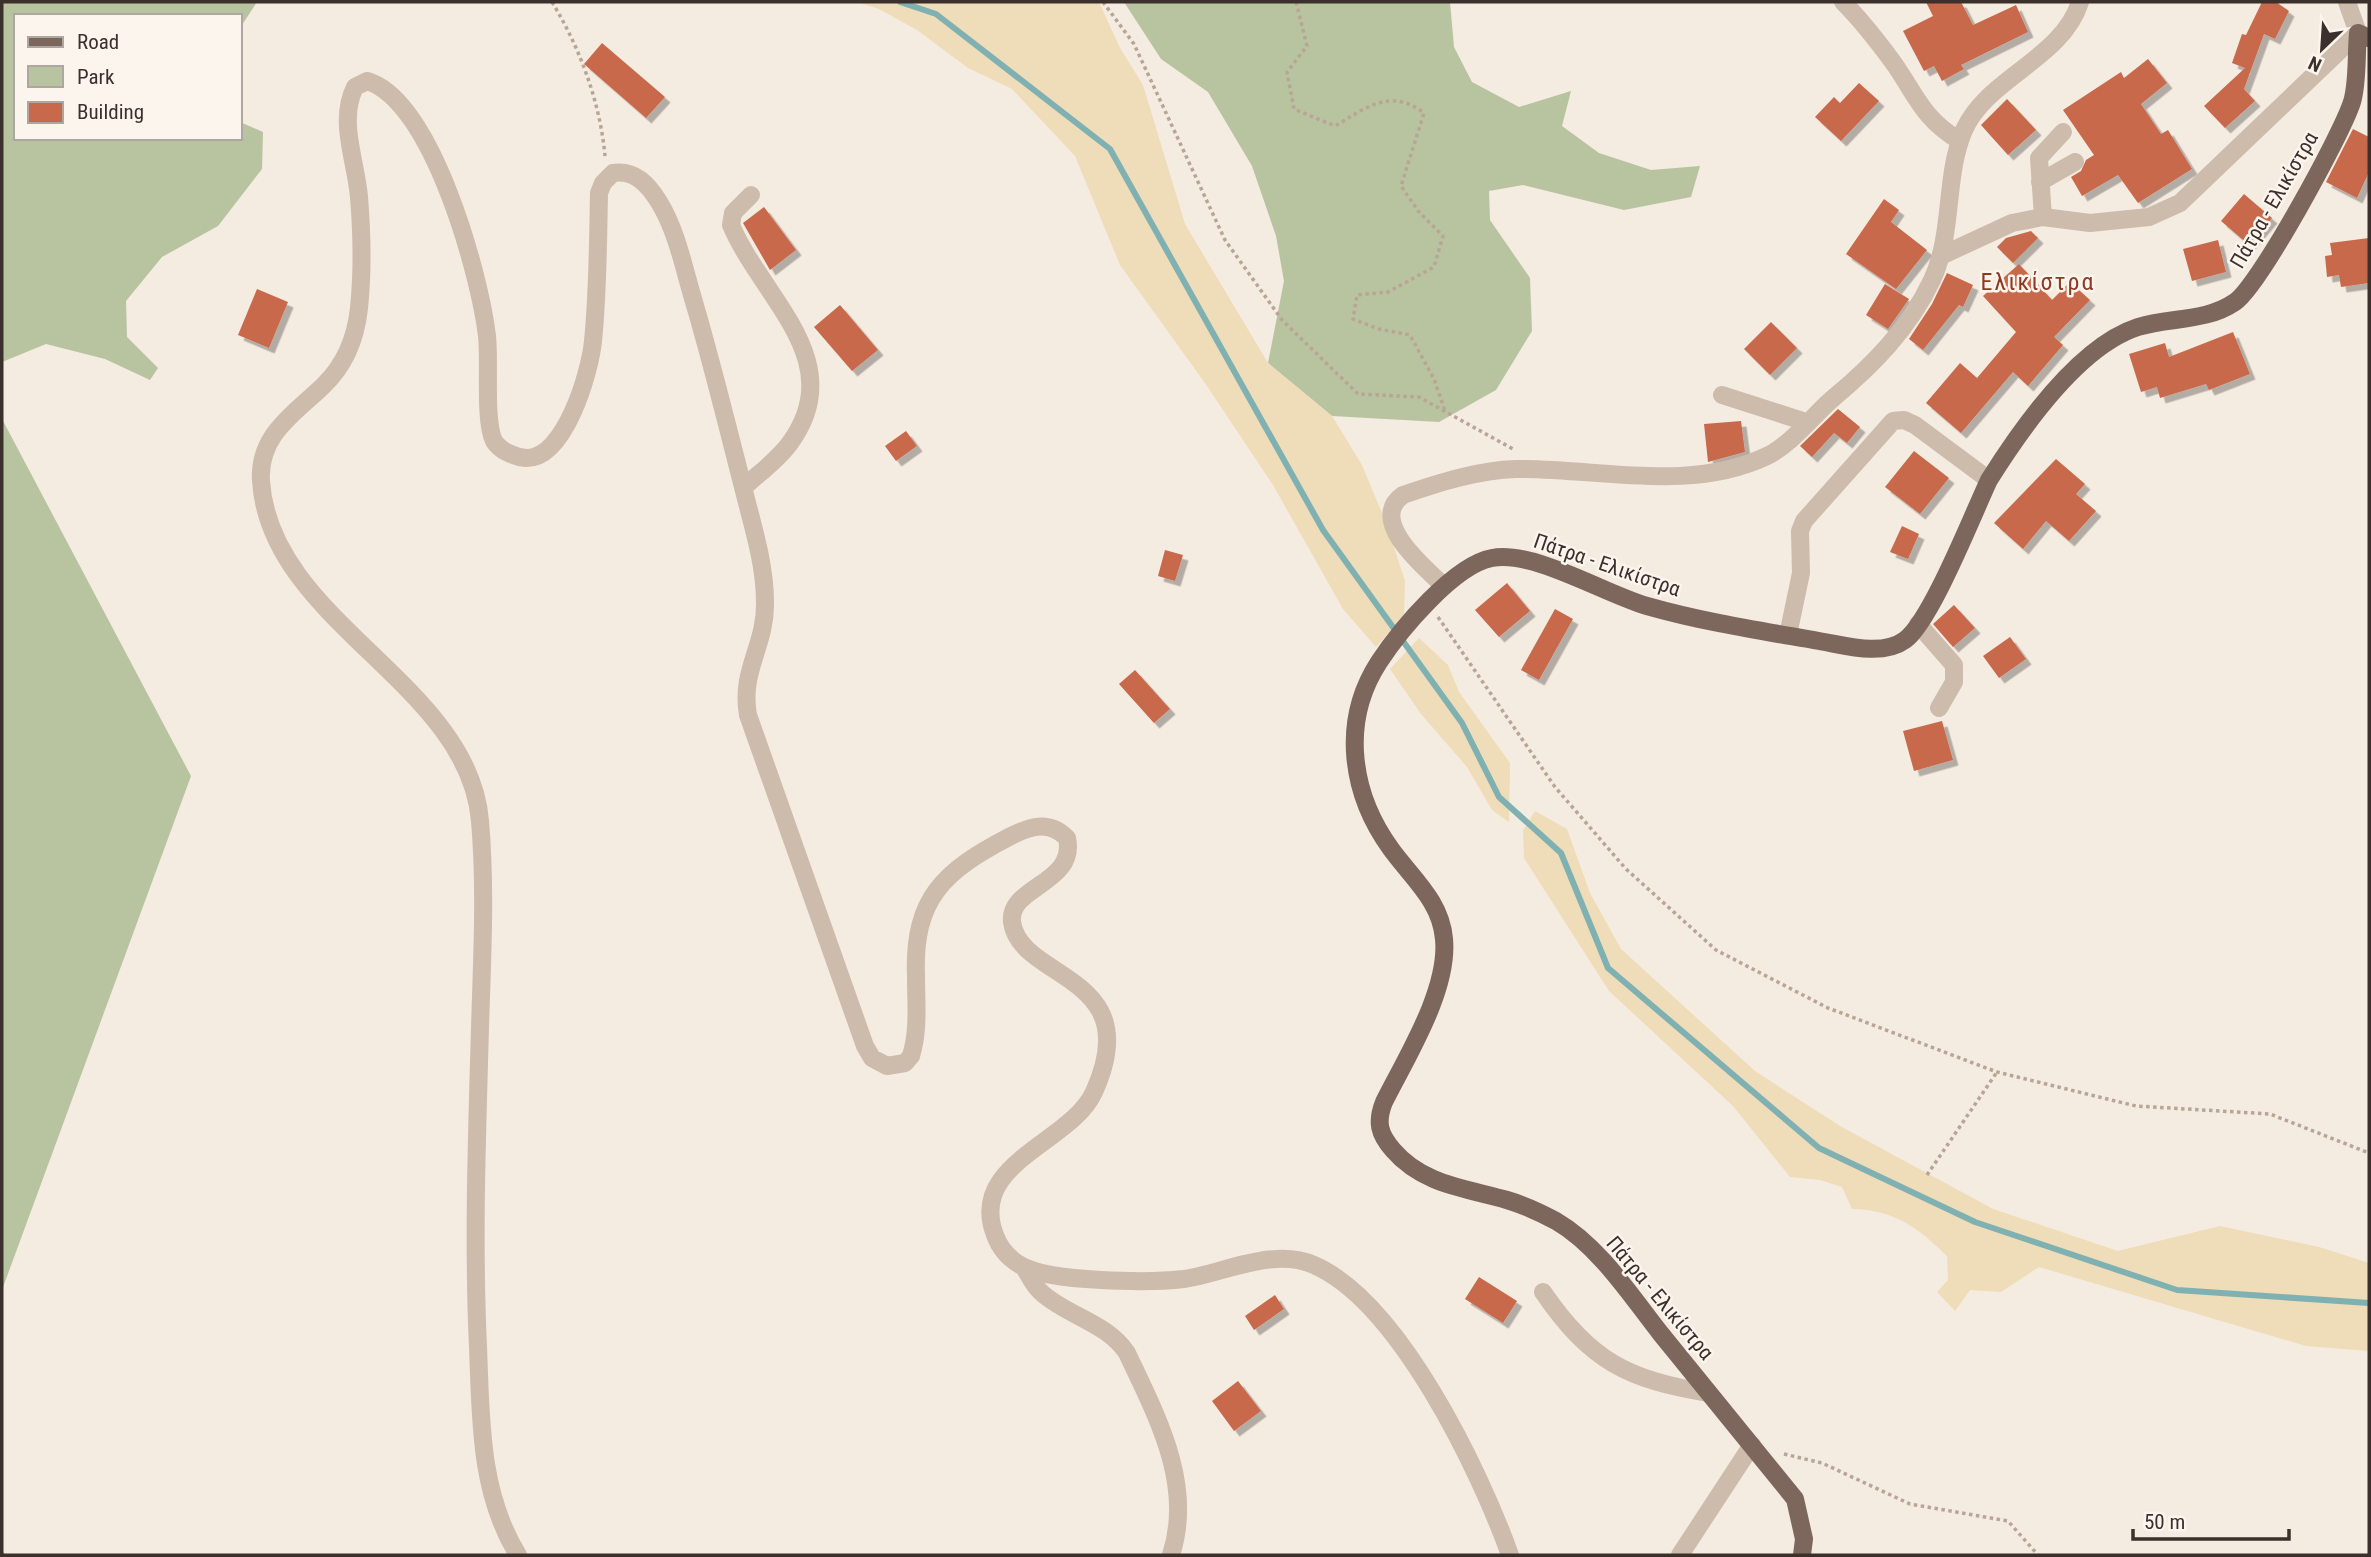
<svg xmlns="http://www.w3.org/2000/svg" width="2371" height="1557" viewBox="0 0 2371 1557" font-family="'Roboto Condensed',sans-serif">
<defs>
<filter id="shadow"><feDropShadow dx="5.5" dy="5.5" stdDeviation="0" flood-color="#0004"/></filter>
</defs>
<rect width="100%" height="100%" fill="#f4ebe1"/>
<path fill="#b8c4a0" d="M2 2H257L240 28V16H16V138H240V122L263 132 262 169 218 226 162 257 126 301 127 337 158 368 150 380 105 359 46 344 2 362Z
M1124 2H1450L1454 47 1472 82 1519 107 1571 91 1562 126 1599 153 1651 170 1700 166 1691 197 1624 210 1523 185 1489 191 1490 220 1530 278 1532 331 1496 390 1439 422 1332 416 1268 363 1284 281 1276 236 1252 166 1208 92 1161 59Z
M2 419 191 776 2 1290Z"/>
<path fill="#efdcb8" d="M857 2H1099L1120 48 1143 85 1185 224 1268 363 1332 416 1362 465 1386 523 1405 581 1404 615 1376 647 1343 609 1273 485 1205 383 1120 265 1075 156 1012 89 968 68 917 30 879 9Z
M1419 638 1448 665 1459 692 1510 763 1509 822 1492 810 1467 767 1421 714 1390 669Z
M1535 811 1567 829 1590 893 1621 949 1755 1071 1840 1126 1993 1209 2118 1251 2220 1226 2319 1247 2369 1263V1351L2306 1346 2039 1267 2001 1292 1970 1290 1955 1311 1937 1292 1948 1280 1947 1256C1917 1227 1895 1210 1852 1209L1842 1187 1820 1180 1790 1177 1733 1106 1609 991 1524 858 1523 830Z"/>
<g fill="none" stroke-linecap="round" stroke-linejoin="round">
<path stroke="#7fb0b2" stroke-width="6" d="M900 2 936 14 1110 149 1323 530 1462 723 1499 797 1561 853 1608 968 1819 1148 1975 1222 2177 1290 2369 1303"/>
</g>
<path fill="#c8694b" filter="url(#shadow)" d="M1926 2H1961L1973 25 2016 5 2028 32 1961 65 1964 69 1942 81 1934 66 1924 71 1903 31 1933 16Z
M2262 2H2276L2289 11 2275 39 2264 34 2244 89 2255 101 2225 128 2204 106 2245 68 2232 63 2242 34 2246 35Z
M602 43 665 97 646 118 584 64Z
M2148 59 2167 83 2141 104 2161 134 2168 130 2192 169 2138 203 2118 175 2082 196 2071 177 2081 171 2086 160 2094 155 2063 110 2121 72 2124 78Z
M1859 83 1879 101 1841 141 1815 117 1834 97 1840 103Z
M2007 99 2036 130 2008 155 1981 125Z
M2353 129 2369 137V172L2357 198 2326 182Z
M2244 194 2272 218 2249 245 2221 221Z
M1884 199 1899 210 1891 222 1927 250 1896 289 1846 254Z
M764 207 796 250 770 270 743 223Z
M2031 231 2038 238 2013 263 1997 247 2006 238Z
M2369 238V283L2341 287 2339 275 2327 277 2325 256 2332 255 2330 243Z
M2218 240 2226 272 2192 281 2183 249Z
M2019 264 2052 300 2070 282 2090 300 2054 337 2063 345 2028 386 2013 372 1961 433 1926 403 1960 363 1977 378 2016 332 1983 296Z
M1947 273 1973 285 1963 307 1959 305 1923 350 1909 339 1932 304Z
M1885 284 1909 299 1888 329 1866 315Z
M257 289 288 302 269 348 238 335Z
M840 305 878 350 852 371 814 327Z
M1771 322 1797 348 1770 375 1744 349Z
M2233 332 2250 374 2209 390 2206 384 2160 398 2157 387 2141 392 2129 354 2165 343 2169 357Z
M1838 409 1860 427 1847 443 1834 433 1812 457 1800 446Z
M1741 421 1745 452 1708 462 1704 424Z
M906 431 917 446 896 461 885 446Z
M1914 451 1949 478 1920 514 1885 487Z
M2056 459 2085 484 2076 494 2096 511 2069 541 2046 521 2023 549 1994 523Z
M1902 526 1919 534 1908 559 1890 552Z
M1165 550 1183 555 1175 581 1158 576Z
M1507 583 1530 611 1499 637 1475 610Z
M1954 605 1975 628 1953 647 1933 624Z
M1555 609 1573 619 1539 680 1521 670Z
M2010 637 2026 659 1999 678 1983 656Z
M1135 670 1170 709 1154 723 1119 684Z
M1942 721 1953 760 1914 771 1903 731Z
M1479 1277 1517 1301 1503 1323 1465 1299Z
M1275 1295 1284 1309 1254 1330 1245 1316Z
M1238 1381 1261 1411 1234 1431 1212 1401Z"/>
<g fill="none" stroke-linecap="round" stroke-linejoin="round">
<path stroke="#b9a596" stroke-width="3.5" stroke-dasharray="3.5 3.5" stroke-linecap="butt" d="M552 2C580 48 600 102 605 156
M1103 2 1134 44 1225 240 1282 320 1358 394 1419 397 1513 449
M1296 2 1307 46 1287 72 1294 109 1335 126C1366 108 1390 87 1424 113L1401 186 1419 212 1443 236 1434 267 1388 292 1357 295 1353 319 1379 329 1410 335 1434 379 1445 411
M1438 617 1555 787 1626 869 1716 950 1828 1008 1997 1072 2136 1106 2270 1114 2369 1153
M1927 1175 1997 1072
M1784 1454 1822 1463 1910 1504 2008 1521 2038 1555
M2 1553 3 1555"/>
<path stroke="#cdbbac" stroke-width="18" d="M1843 2C1862 21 1879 43 1895 65 1917 97 1924 120 1960 141
M2040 182 2075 162
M2043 217 2039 158 2063 132
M1943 255 2012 223 2043 217 2090 223 2149 217 2180 203 2358 33 2347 2
M1722 395 1806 422
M743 488C758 474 778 460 790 443 850 361 762 298 731 225L733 213 751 195
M1443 585C1424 567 1367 520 1403 495 1438 483 1478 470 1516 469 1599 468 1689 493 1767 456 1791 444 1811 418 1831 400 1872 366 1909 329 1932 280 1954 233 1944 177 1964 130 1988 77 2062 59 2080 2
M1918 624 1954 665V682L1939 708
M1788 635 1801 573 1800 531 1804 521 1893 421 1904 420 1915 425 1989 480
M1024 1267C1030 1277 1034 1287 1043 1294 1070 1317 1107 1323 1127 1353 1157 1417 1194 1484 1171 1555
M1543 1292C1590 1361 1628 1380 1709 1393
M518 1555C479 1492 481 1418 478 1347 473 1240 477 1135 480 1028 482 959 486 890 480 821 469 683 270 622 261 481 258 435 294 414 323 386 345 365 356 337 359 308 363 270 362 234 359 197 356 161 338 121 355 87L367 81C432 100 480 275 487 336 490 362 484 421 494 441 500 451 515 457 526 458 565 459 590 372 593 341 598 292 598 242 599 193L603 183 613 173C635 170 648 184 659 202 677 231 684 269 694 302 712 363 727 425 743 487 752 524 765 563 765 602 766 646 740 670 748 715L865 1046 872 1058 887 1066 905 1063 911 1056C919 1030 916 1004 916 976 913 898 944 871 1009 837 1030 826 1049 820 1067 838 1077 884 1008 886 1012 922 1020 981 1148 973 1094 1092 1071 1143 967 1163 995 1235 1000 1249 1009 1259 1022 1266 1051 1282 1149 1283 1184 1279 1224 1273 1274 1247 1314 1265 1399 1302 1480 1471 1510 1555
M1680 1555 1752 1445"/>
<path stroke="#7d675c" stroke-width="18" d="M1802 1555 1804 1539 1795 1499C1751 1444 1706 1389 1661 1334 1631 1296 1599 1246 1556 1221 1541 1213 1524 1205 1507 1200 1466 1188 1423 1185 1393 1150 1379 1134 1376 1122 1384 1102 1406 1058 1449 990 1444 939 1441 901 1412 878 1391 849 1351 794 1340 722 1379 662 1400 630 1454 565 1492 558 1534 550 1605 594 1647 606 1703 622 1762 631 1819 641 1844 645 1882 657 1905 640 1931 621 1973 514 1989 480 2021 429 2079 346 2138 327 2170 317 2206 322 2235 302 2259 286 2342 134 2352 102 2358 82 2356 55 2358 33L2369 38"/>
</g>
<g text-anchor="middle" stroke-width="5" stroke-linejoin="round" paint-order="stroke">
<g font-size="21" fill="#3b302b" stroke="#fbf5ee">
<text transform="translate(2274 200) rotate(-60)" y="7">Πάτρα - Ελικίστρα</text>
<text transform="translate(1607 565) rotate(19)" y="7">Πάτρα - Ελικίστρα</text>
<text transform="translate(1660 1298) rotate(50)" y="7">Πάτρα - Ελικίστρα</text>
</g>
<g font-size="24" letter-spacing="2" fill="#8c3b22" stroke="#fbf5ee">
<text x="2038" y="290">Ελικίστρα</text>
</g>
</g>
<rect width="2371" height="1557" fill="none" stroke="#3b302b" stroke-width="7"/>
<rect x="14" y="14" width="228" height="126" fill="#fbf5ee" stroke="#aea6a0" stroke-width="2"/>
<rect x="28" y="37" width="35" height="10" fill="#7d675c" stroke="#aea6a0" stroke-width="2"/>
<text x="77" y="49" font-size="21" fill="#3b302b">Road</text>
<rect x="28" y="66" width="35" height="21" fill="#b8c4a0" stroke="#aea6a0" stroke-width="2"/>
<text x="77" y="84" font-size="21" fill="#3b302b">Park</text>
<rect x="28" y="102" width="35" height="21" fill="#c8694b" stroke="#aea6a0" stroke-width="2"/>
<text x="77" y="119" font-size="21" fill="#3b302b">Building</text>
<g transform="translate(2322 49) rotate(205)" stroke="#fbf5ee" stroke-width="5" paint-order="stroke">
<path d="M0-5L12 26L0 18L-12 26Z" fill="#3b302b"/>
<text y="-10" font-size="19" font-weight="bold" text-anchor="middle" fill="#3b302b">N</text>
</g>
<path d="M2133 1529v10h156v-10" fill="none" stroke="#3b302b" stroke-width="3.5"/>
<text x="2144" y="1529" font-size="21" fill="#3b302b" stroke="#fbf5ee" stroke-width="5" paint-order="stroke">50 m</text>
</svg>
